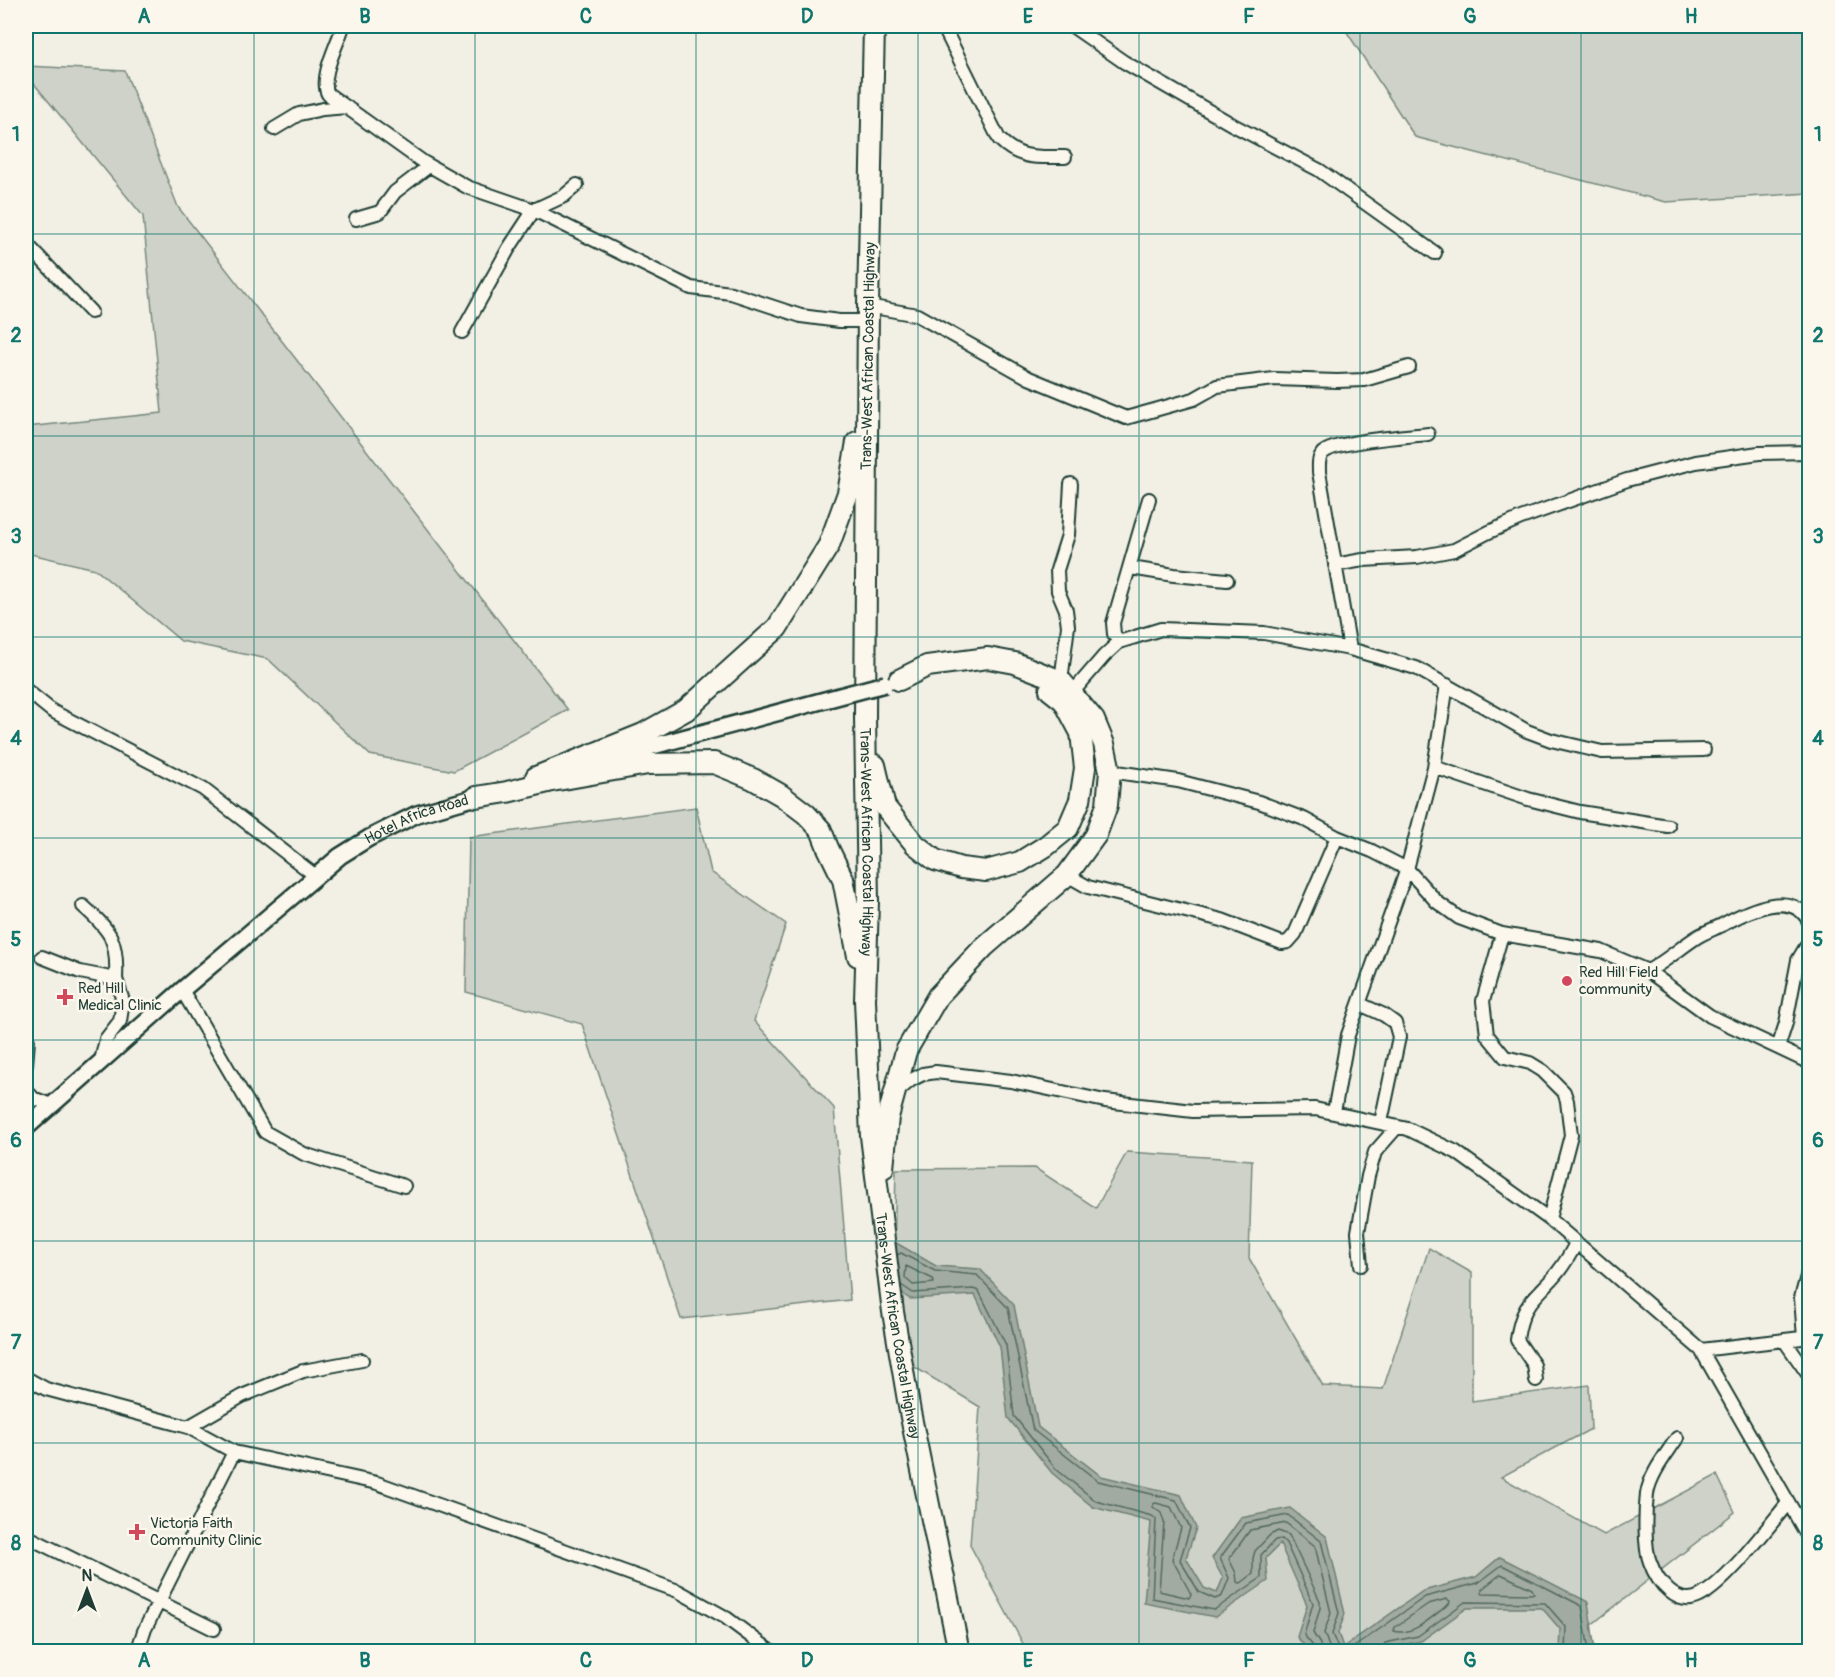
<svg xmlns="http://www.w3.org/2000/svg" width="1835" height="1677" viewBox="0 0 1835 1677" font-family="Pangolin,sans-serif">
<rect width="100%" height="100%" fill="#f2f0e5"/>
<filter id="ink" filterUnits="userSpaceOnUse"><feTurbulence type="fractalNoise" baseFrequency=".0167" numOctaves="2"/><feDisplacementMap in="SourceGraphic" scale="12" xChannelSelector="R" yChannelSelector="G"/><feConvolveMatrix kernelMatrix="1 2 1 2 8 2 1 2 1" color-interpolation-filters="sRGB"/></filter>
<g filter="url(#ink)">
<path fill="#cfd2c8" stroke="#77887e" stroke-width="1.5" d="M1343 26H1809V193L1666 202 1415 137Z
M26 66 125 71 178 207 568 710 454 771 370 755 268 659 181 641 95 569 26 553V427L162 413 143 216 26 74Z
M696 807 711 872 786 924 754 1021 834 1108 850 1300 681 1319 582 1024 466 992 469 837Z
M1127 1152 1252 1160 1249 1258 1323 1386 1383 1389 1429 1248 1472 1273V1401L1589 1385 1591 1429 1501 1477 1604 1535 1717 1475 1735 1512 1558 1651H1027L970 1545 980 1407 903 1360 893 1298 896 1169 1035 1168 1096 1208Z"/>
<path fill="#a2aba1" stroke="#6e7f75" stroke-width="1.5" d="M891 1240 936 1266 980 1269 1014 1305 1038 1427 1101 1476 1181 1495 1196 1528 1186 1558 1204 1588 1217 1593 1223 1578 1212 1558 1241 1518 1290 1508 1327 1537 1345 1614 1338 1633 1343 1647 1423 1591 1476 1577 1500 1557 1588 1602 1595 1651H1559L1560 1629 1542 1608H1467L1421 1641 1388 1648 1385 1651H1309L1297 1637 1307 1605 1280 1544 1266 1558 1268 1581 1215 1617 1144 1603 1151 1522 1093 1507 1052 1473 1008 1418 1000 1347 975 1295 910 1299 891 1286Z"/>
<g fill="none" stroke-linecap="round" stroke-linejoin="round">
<path stroke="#536960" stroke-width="1.5" d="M897 1255 901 1253 935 1271 977 1275 1008 1308 1033 1430 1098 1481 1176 1500 1190 1528 1180 1560 1199 1592 1215 1599 1222 1596 1229 1578 1220 1558 1246 1523 1288 1515 1321 1541 1339 1613 1332 1634 1338 1648 1341 1652
M906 1266 933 1279 934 1283 913 1285 905 1278Z
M901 1285 913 1293 973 1289 979 1291 1006 1345 1014 1416 1056 1469 1096 1501 1152 1516 1156 1519 1152 1598 1214 1610 1261 1578V1555L1275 1540 1282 1539 1286 1543 1313 1603 1304 1635 1313 1646 1314 1652
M1156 1503 1171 1507 1181 1528 1172 1559 1191 1594 1189 1598 1159 1591 1164 1522 1161 1513 1153 1507V1504Z
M1501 1574 1532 1589 1534 1593 1531 1594 1482 1593V1589Z
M1447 1599 1450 1601 1449 1604C1434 1615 1413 1637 1394 1631L1395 1627 1428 1604Z
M1321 1652 1320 1644 1313 1633 1320 1608V1601L1289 1535 1278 1531 1270 1535 1255 1551 1253 1558V1574L1241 1583 1237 1582 1236 1573 1229 1559 1250 1530 1286 1523 1315 1546 1331 1613 1324 1633 1331 1652
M1347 1652 1425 1597 1478 1583 1502 1565 1582 1606 1589 1652
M1381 1652 1385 1643 1418 1636 1465 1602 1545 1603 1566 1627 1565 1652"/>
<defs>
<path id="minor" d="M343 26C338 44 319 77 328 94L423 162 467 187 534 210 564 196 577 185
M943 26 999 139C1020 160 1037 157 1065 157
M1072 26 1124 62 1233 125 1319 170 1435 253
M274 129 299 114 323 109 347 107
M356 219 380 212 395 192 429 166
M26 243 91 312
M868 306 917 315 1029 378 1126 418 1194 399 1217 386 1274 379 1337 381 1364 380 1409 367
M462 332 509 248 534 210 691 288 731 293 801 316 839 321H868
M1335 565 1363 560 1417 557 1454 550 1489 532 1521 518 1627 480 1696 462 1759 453 1810 452
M1131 568 1174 575 1227 580
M1119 642 1114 634 1113 623 1149 499
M1350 649 1319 472C1319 465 1318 459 1322 454 1332 441 1409 436 1428 434
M1061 681 1068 626 1066 610 1058 591 1057 570 1068 535 1071 484
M26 690 52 711 203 789 317 877
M1072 693 1104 656 1119 642 1161 629 1264 633 1350 649 1416 668 1527 731 1551 740 1602 752 1704 750
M1434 767 1528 799 1580 812 1668 826
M1110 771 1178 781 1259 802 1304 819 1337 837 1372 851 1407 869 1437 902 1459 918 1502 934 1601 951 1648 971 1710 1016 1810 1063
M1067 875 1088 887 1222 920 1282 943 1288 942 1295 934 1337 837
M83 906C111 931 118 940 116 979
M1502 934 1483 1001 1487 1035 1505 1057 1530 1063 1543 1071 1564 1092 1567 1101 1571 1135 1549 1219
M42 957 80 972 116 979 123 1001 120 1021 106 1039 101 1061
M1648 971C1666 961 1680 948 1697 937 1705 932 1714 929 1722 925 1747 911 1795 887 1810 924
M182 990 265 1132 304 1154 404 1186
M1360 1004 1384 1015 1395 1023 1399 1037 1381 1122
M26 1039 28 1041 26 1065
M1778 1048 1786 1023 1798 960 1810 940
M26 1090 33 1098 51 1105
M895 1093 911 1080 923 1074 936 1072 1011 1081 1105 1101 1193 1111 1315 1109 1408 1129 1456 1152 1549 1219 1701 1350 1810 1540
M1334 1112 1348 1035 1407 869 1434 767 1447 685
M1361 1265 1358 1232 1368 1176 1375 1152 1397 1127
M1804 1338 1801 1298 1810 1265
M1784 1340 1810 1377
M1701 1350 1810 1337
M26 1378 46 1389 188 1427 234 1452 377 1483 678 1591 725 1617 772 1652
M1536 1380 1534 1365 1517 1340C1522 1301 1536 1299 1558 1272 1565 1263 1571 1253 1576 1243
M188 1427 242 1396 303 1371 362 1360
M1677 1438C1666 1455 1650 1474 1647 1494 1645 1511 1644 1547 1650 1562 1657 1582 1677 1608 1700 1596 1727 1582 1767 1528 1788 1503
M26 1536 214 1629
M137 1652 144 1631 234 1452"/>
<g id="tertiary">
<path d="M593 762 851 693"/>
<path id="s1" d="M26 1128 182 990 340 856 369 838 417 814 487 794"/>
</g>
<g id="trunk">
<path id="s2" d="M874 26 868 306 865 717 868 902 865 1000 871 1136 893 1312 910 1412 959 1652"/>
<path d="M875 765 885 807 915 844 935 860 961 868 986 871 1020 862 1046 846 1068 828 1080 800 1085 768 1081 733 1064 701 1050 690"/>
<path d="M536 777 643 734 686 710 777 628 829 545 848 493 857 442"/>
<path d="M476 797 507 792 552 781 648 764 714 763 753 779 781 795 806 814 821 830 828 848 843 879 858 956"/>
<path d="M883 1168 888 1117 906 1051 938 996 984 947 1067 875 1096 835 1107 805 1110 771 1104 744 1094 720 1061 681 1015 663 988 658 927 666 899 680"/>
</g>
</defs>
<use href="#minor" stroke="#1f3d34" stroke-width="16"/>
<use href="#tertiary" stroke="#1f3d34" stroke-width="20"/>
<use href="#trunk" stroke="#1f3d34" stroke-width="24"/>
<use href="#minor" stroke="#fbf7ec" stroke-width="12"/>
<use href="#tertiary" stroke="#fbf7ec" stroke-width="15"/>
<use href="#trunk" stroke="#fbf7ec" stroke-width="20"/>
<defs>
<path id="tertiary-bridge" d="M851 693 885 684"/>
</defs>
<use href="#tertiary-bridge" stroke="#1f3d34" stroke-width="20" stroke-linecap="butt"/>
<use href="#tertiary-bridge" stroke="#fbf7ec" stroke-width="15"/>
</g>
</g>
<path fill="none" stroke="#0f766e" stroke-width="1.5" stroke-opacity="0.55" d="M254 26V1652M475 26V1652M696 26V1652M918 26V1652M1139 26V1652M1360 26V1652M1581 26V1652M26 234H1810M26 436H1810M26 637H1810M26 838H1810M26 1040H1810M26 1241H1810M26 1443H1810"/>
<g fill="#d1495b" stroke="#fbf7ec" stroke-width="2">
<circle cx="1567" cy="981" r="6"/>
<path d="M62 988h6v6h6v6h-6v6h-6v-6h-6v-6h6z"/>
<path d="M134 1523h6v6h6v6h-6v6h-6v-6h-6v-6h6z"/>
</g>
<g text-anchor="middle" stroke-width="5" stroke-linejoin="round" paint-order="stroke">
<g font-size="15" fill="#1f3d34" stroke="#fbf7ec">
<text transform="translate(868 356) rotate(-89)" y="5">Trans-West African Coastal Highway</text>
<text dy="5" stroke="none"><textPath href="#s1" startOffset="501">Hotel Africa Road</textPath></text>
<text dy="5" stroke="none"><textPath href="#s2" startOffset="816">Trans-West African Coastal Highway</textPath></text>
<text dy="5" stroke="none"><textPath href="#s2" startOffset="1302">Trans-West African Coastal Highway</textPath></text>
</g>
<g font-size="15" fill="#1f3d34" stroke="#fbf7ec" text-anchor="start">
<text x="1579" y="977">Red Hill Field<tspan x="1579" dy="17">community</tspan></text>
<text x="78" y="993">Red Hill<tspan x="78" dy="17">Medical Clinic</tspan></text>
<text x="150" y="1528">Victoria Faith<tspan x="150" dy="17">Community Clinic</tspan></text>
</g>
</g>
<rect width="1835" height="1677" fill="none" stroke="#fbf7ec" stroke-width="66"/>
<g transform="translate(87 1590)" stroke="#fbf7ec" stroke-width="4.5" paint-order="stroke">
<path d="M0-4.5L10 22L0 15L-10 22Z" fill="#1f3d34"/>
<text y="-9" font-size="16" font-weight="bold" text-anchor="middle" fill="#1f3d34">N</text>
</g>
<rect x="33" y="33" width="1769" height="1611" fill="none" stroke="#0f766e" stroke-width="2"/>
<g font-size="20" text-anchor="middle" font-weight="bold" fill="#0f766e">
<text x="144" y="23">A</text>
<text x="365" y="23">B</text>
<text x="586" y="23">C</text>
<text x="807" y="23">D</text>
<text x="1028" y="23">E</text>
<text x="1249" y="23">F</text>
<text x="1470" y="23">G</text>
<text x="1691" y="23">H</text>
<text x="16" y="141">1</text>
<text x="1818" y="141">1</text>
<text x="16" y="342">2</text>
<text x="1818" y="342">2</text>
<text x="16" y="543">3</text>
<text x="1818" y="543">3</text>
<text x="16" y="745">4</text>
<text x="1818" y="745">4</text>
<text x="16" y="946">5</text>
<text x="1818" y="946">5</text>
<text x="16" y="1147">6</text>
<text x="1818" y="1147">6</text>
<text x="16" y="1349">7</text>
<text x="1818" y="1349">7</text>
<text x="16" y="1550">8</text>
<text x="1818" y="1550">8</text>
<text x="144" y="1667">A</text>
<text x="365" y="1667">B</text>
<text x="586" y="1667">C</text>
<text x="807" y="1667">D</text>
<text x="1028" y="1667">E</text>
<text x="1249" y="1667">F</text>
<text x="1470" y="1667">G</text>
<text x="1691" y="1667">H</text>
</g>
</svg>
